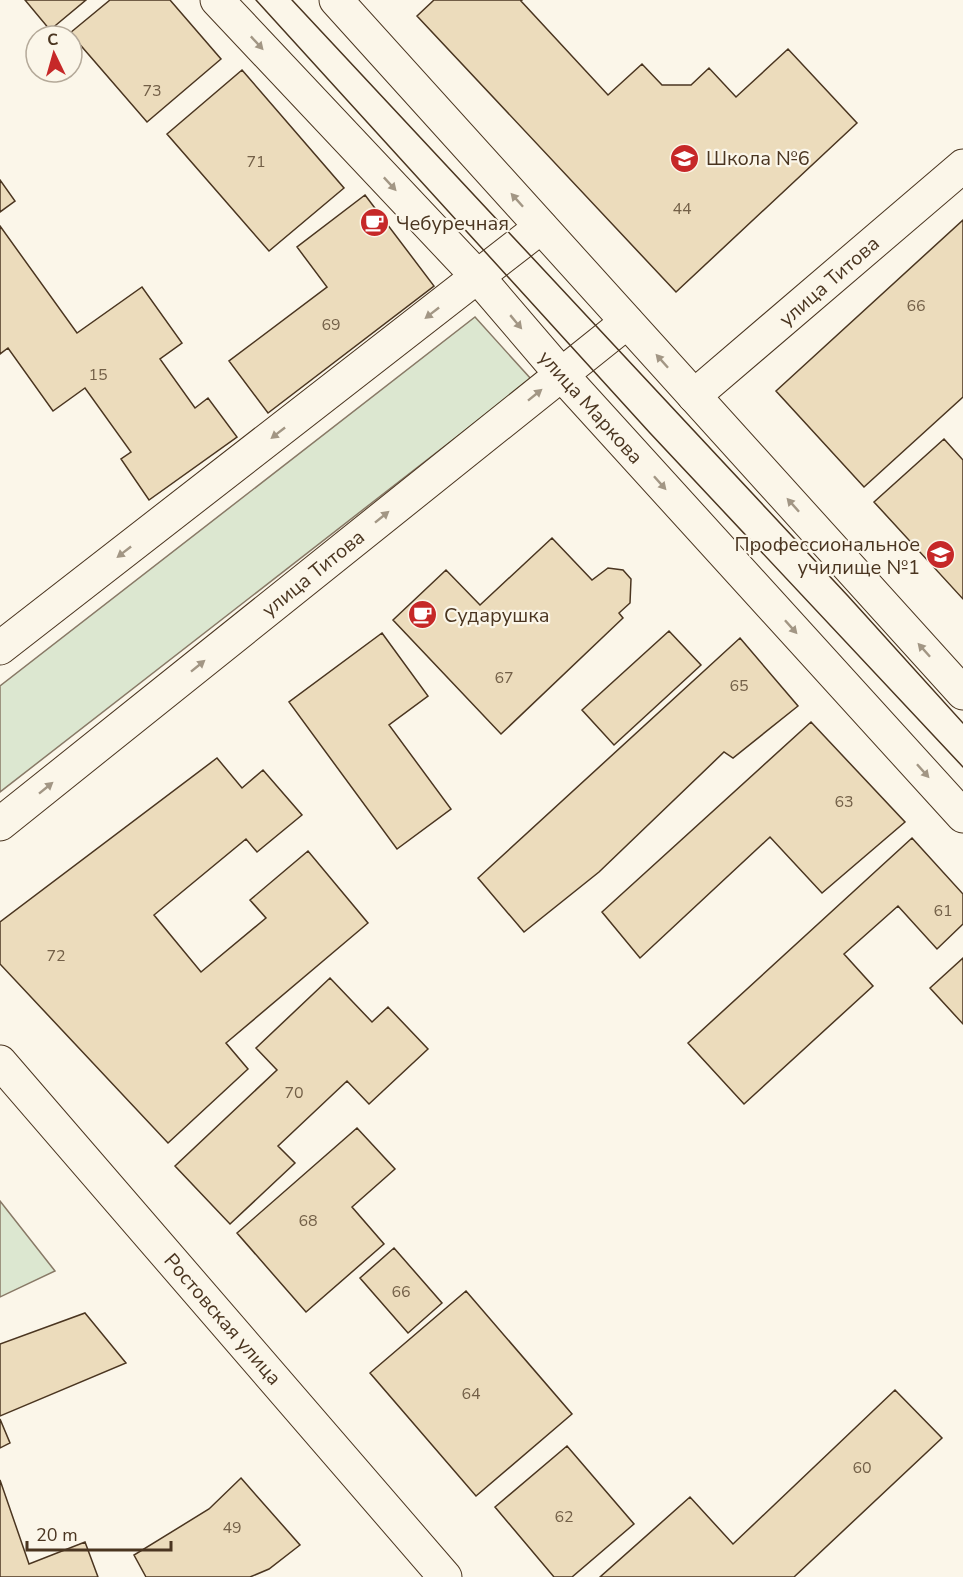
<svg xmlns="http://www.w3.org/2000/svg" width="963" height="1577" viewBox="0 0 963 1577" font-family="'Nunito Sans',sans-serif">
<rect width="100%" height="100%" fill="#fbf6e9"/>
<path fill="#dce7d0" stroke="#887966" stroke-width="1.5" d="M475 317 531 379 0 792V686Z
M0 1201 55 1271 0 1297Z"/>
<path fill="#ecdcbc" stroke="#4a3520" stroke-width="1.5" d="M25 0H86L50 30Z
M110 0H170L221 59 147 122 70 33Z
M434 0H522L521 1 608 95 642 64 662 85H691L709 68 736 97 788 49 857 123 676 292 417 16Z
M242 70 344 188 269 251 167 134Z
M0 180 15 201 0 212Z
M365 195 434 286 268 413 229 361 327 287 297 247Z
M963 220V397L864 487 776 391Z
M0 226 77 333 142 287 182 343 160 359 195 408 208 398 237 437 149 500 121 459 131 452 85 388 53 411 8 348 0 354Z
M944 439 963 460V599L874 502Z
M552 538 592 580 608 568 623 570 631 579 630 603 619 613 623 618 501 734 393 620 446 570 480 605Z
M669 631 701 665 614 745 582 710Z
M382 633 428 696 389 725 451 809 397 849 289 702Z
M740 638 798 706 733 758 724 752 599 872 524 932 478 878Z
M811 722 905 822 822 893 770 837 640 958 602 912Z
M217 758 242 788 263 770 302 815 257 852 246 839 154 915 201 972 266 918 250 900 308 851 368 923 226 1043 248 1069 168 1143 0 964V922Z
M912 838 963 894V924L937 949 898 906 844 954 873 986 744 1104 688 1043Z
M963 958V1024L930 988Z
M330 978 372 1022 388 1007 428 1049 369 1104 347 1081 278 1146 295 1163 230 1224 175 1166 277 1070 256 1048Z
M357 1128 395 1169 352 1207 384 1244 306 1312 237 1233Z
M394 1248 442 1303 408 1333 360 1278Z
M466 1291 572 1414 476 1496 370 1373Z
M85 1313 126 1363 0 1416V1344Z
M895 1390 942 1438 794 1577H600L690 1497 733 1544Z
M0 1419 10 1443 0 1448Z
M567 1446 634 1524 572 1577H554L495 1507Z
M241 1478 300 1545 269 1569 250 1577H146L134 1555 209 1509Z
M0 1480 29 1564 85 1542 98 1577H0Z"/>
<g fill="none" stroke-linecap="round" stroke-linejoin="round">
<defs>
<path id="street" d="M694 396 963 166
M0 1062 445 1577"/>
<path id="secondary" d="M0 648 541 227
M0 824 627 322"/>
<path id="primary" d="M217 0 478 277 561 374 963 816
M336 0 963 693"/>
</defs>
<use href="#street" stroke="#4a3520" stroke-width="35"/>
<use href="#secondary" stroke="#4a3520" stroke-width="35"/>
<use href="#primary" stroke="#4a3520" stroke-width="35"/>
<use href="#street" stroke="#fbf6e9" stroke-width="33"/>
<use href="#secondary" stroke="#fbf6e9" stroke-width="33"/>
<use href="#primary" stroke="#fbf6e9" stroke-width="33"/>
<path stroke="#4a3520" stroke-width="1.5" d="M256 0 650 433 963 767
M292 0 848 596 963 723"/>
</g>
<defs><path id="oneway-solid" d="M-6-.8H1V-3.2L6.5 0L1 3.2V.8H-6Z" transform="scale(1.5)"/></defs>
<g fill="#a29684">
<use href="#oneway-solid" transform="translate(257 43) rotate(47)"/>
<use href="#oneway-solid" transform="translate(390 184) rotate(47)"/>
<use href="#oneway-solid" transform="translate(517 200) rotate(-132)"/>
<use href="#oneway-solid" transform="translate(432 313) rotate(142)"/>
<use href="#oneway-solid" transform="translate(516 322) rotate(50)"/>
<use href="#oneway-solid" transform="translate(662 361) rotate(-132)"/>
<use href="#oneway-solid" transform="translate(535 395) rotate(-39)"/>
<use href="#oneway-solid" transform="translate(278 433) rotate(142)"/>
<use href="#oneway-solid" transform="translate(660 483) rotate(48)"/>
<use href="#oneway-solid" transform="translate(793 505) rotate(-132)"/>
<use href="#oneway-solid" transform="translate(382 517) rotate(-39)"/>
<use href="#oneway-solid" transform="translate(124 552) rotate(142)"/>
<use href="#oneway-solid" transform="translate(791 627) rotate(48)"/>
<use href="#oneway-solid" transform="translate(924 650) rotate(-132)"/>
<use href="#oneway-solid" transform="translate(198 666) rotate(-39)"/>
<use href="#oneway-solid" transform="translate(923 771) rotate(48)"/>
<use href="#oneway-solid" transform="translate(46 788) rotate(-39)"/>
</g>
<defs>
<symbol id="school-disc" viewBox="-11 -11 22 22"><circle r="9.5" fill="#c62828" stroke="#fbf6e9"/><path d="M0-5L7-2L0 1L-7-2ZM-4 1L0 2.5L4 1V4Q0 6-4 4Z" fill="#fff"/></symbol>
<symbol id="cafe-disc" viewBox="-11 -11 22 22"><circle r="9.5" fill="#c62828" stroke="#fbf6e9"/><path d="M-5.5-4.5H6V0H3Q3 3.5 0 3.5H-2.5Q-5.5 3.5-5.5 0ZM3-3.2v2h1.7v-2ZM-6 4.5H4V6H-6Z" fill="#fff"/></symbol>
<symbol id="university-disc" viewBox="-11 -11 22 22"><circle r="9.5" fill="#c62828" stroke="#fbf6e9"/><path d="M0-5L7-2L0 1L-7-2ZM-4 1L0 2.5L4 1V4Q0 6-4 4Z" fill="#fff"/></symbol>
</defs>
<g fill-rule="evenodd">
<use href="#school-disc" x="668" y="142" width="33" height="33"/>
<use href="#cafe-disc" x="358" y="206" width="33" height="33"/>
<use href="#university-disc" x="924" y="538" width="33" height="33"/>
<use href="#cafe-disc" x="406" y="598" width="33" height="33"/>
</g>
<g text-anchor="middle" stroke-width="4.5" stroke-linejoin="round" paint-order="stroke">
<g font-size="16" fill="#725f47">
<text x="152" y="96">73</text>
<text x="256" y="167">71</text>
<text x="682" y="214">44</text>
<text x="916" y="311">66</text>
<text x="331" y="330">69</text>
<text x="98" y="380">15</text>
<text x="504" y="683">67</text>
<text x="739" y="691">65</text>
<text x="844" y="807">63</text>
<text x="943" y="916">61</text>
<text x="56" y="961">72</text>
<text x="294" y="1098">70</text>
<text x="308" y="1226">68</text>
<text x="401" y="1297">66</text>
<text x="471" y="1399">64</text>
<text x="862" y="1473">60</text>
<text x="564" y="1522">62</text>
<text x="232" y="1533">49</text>
</g>
<g font-size="20" fill="#4a3520" stroke="#fbf6e9" text-anchor="start">
<text x="706" y="165">Школа №6</text>
<text x="396" y="230">Чебуречная</text>
<text x="920" y="551" text-anchor="end">Профессиональное<tspan x="920" dy="23">училище №1</tspan></text>
<text x="444" y="622">Сударушка</text>
</g>
<g font-size="20" fill="#4a3520" stroke="#fbf6e9">
<text transform="translate(829 281) rotate(-41)" y="7">улица Титова</text>
<text transform="translate(591 407) rotate(48)" y="7">улица Маркова</text>
<text transform="translate(313 573) rotate(-39)" y="7">улица Титова</text>
<text transform="translate(223 1319) rotate(49)" y="7">Ростовская улица</text>
</g>
</g>
<g transform="translate(54 54) rotate(355)"><circle r="28" fill="#fbf6e9" stroke="#b4a999" stroke-width="1.5"/>
<path d="M0-4.5L10 22L0 15L-10 22Z" fill="#c62828"/>
<text y="-9" font-size="16" font-weight="bold" text-anchor="middle" fill="#4a3520">С</text>
</g>
<path d="M27 1541v9h144v-9" fill="none" stroke="#4a3520" stroke-width="3"/>
<text x="36" y="1541" font-size="18" fill="#4a3520" stroke="#fbf6e9" stroke-width="4.5" paint-order="stroke">20 m</text>
</svg>
